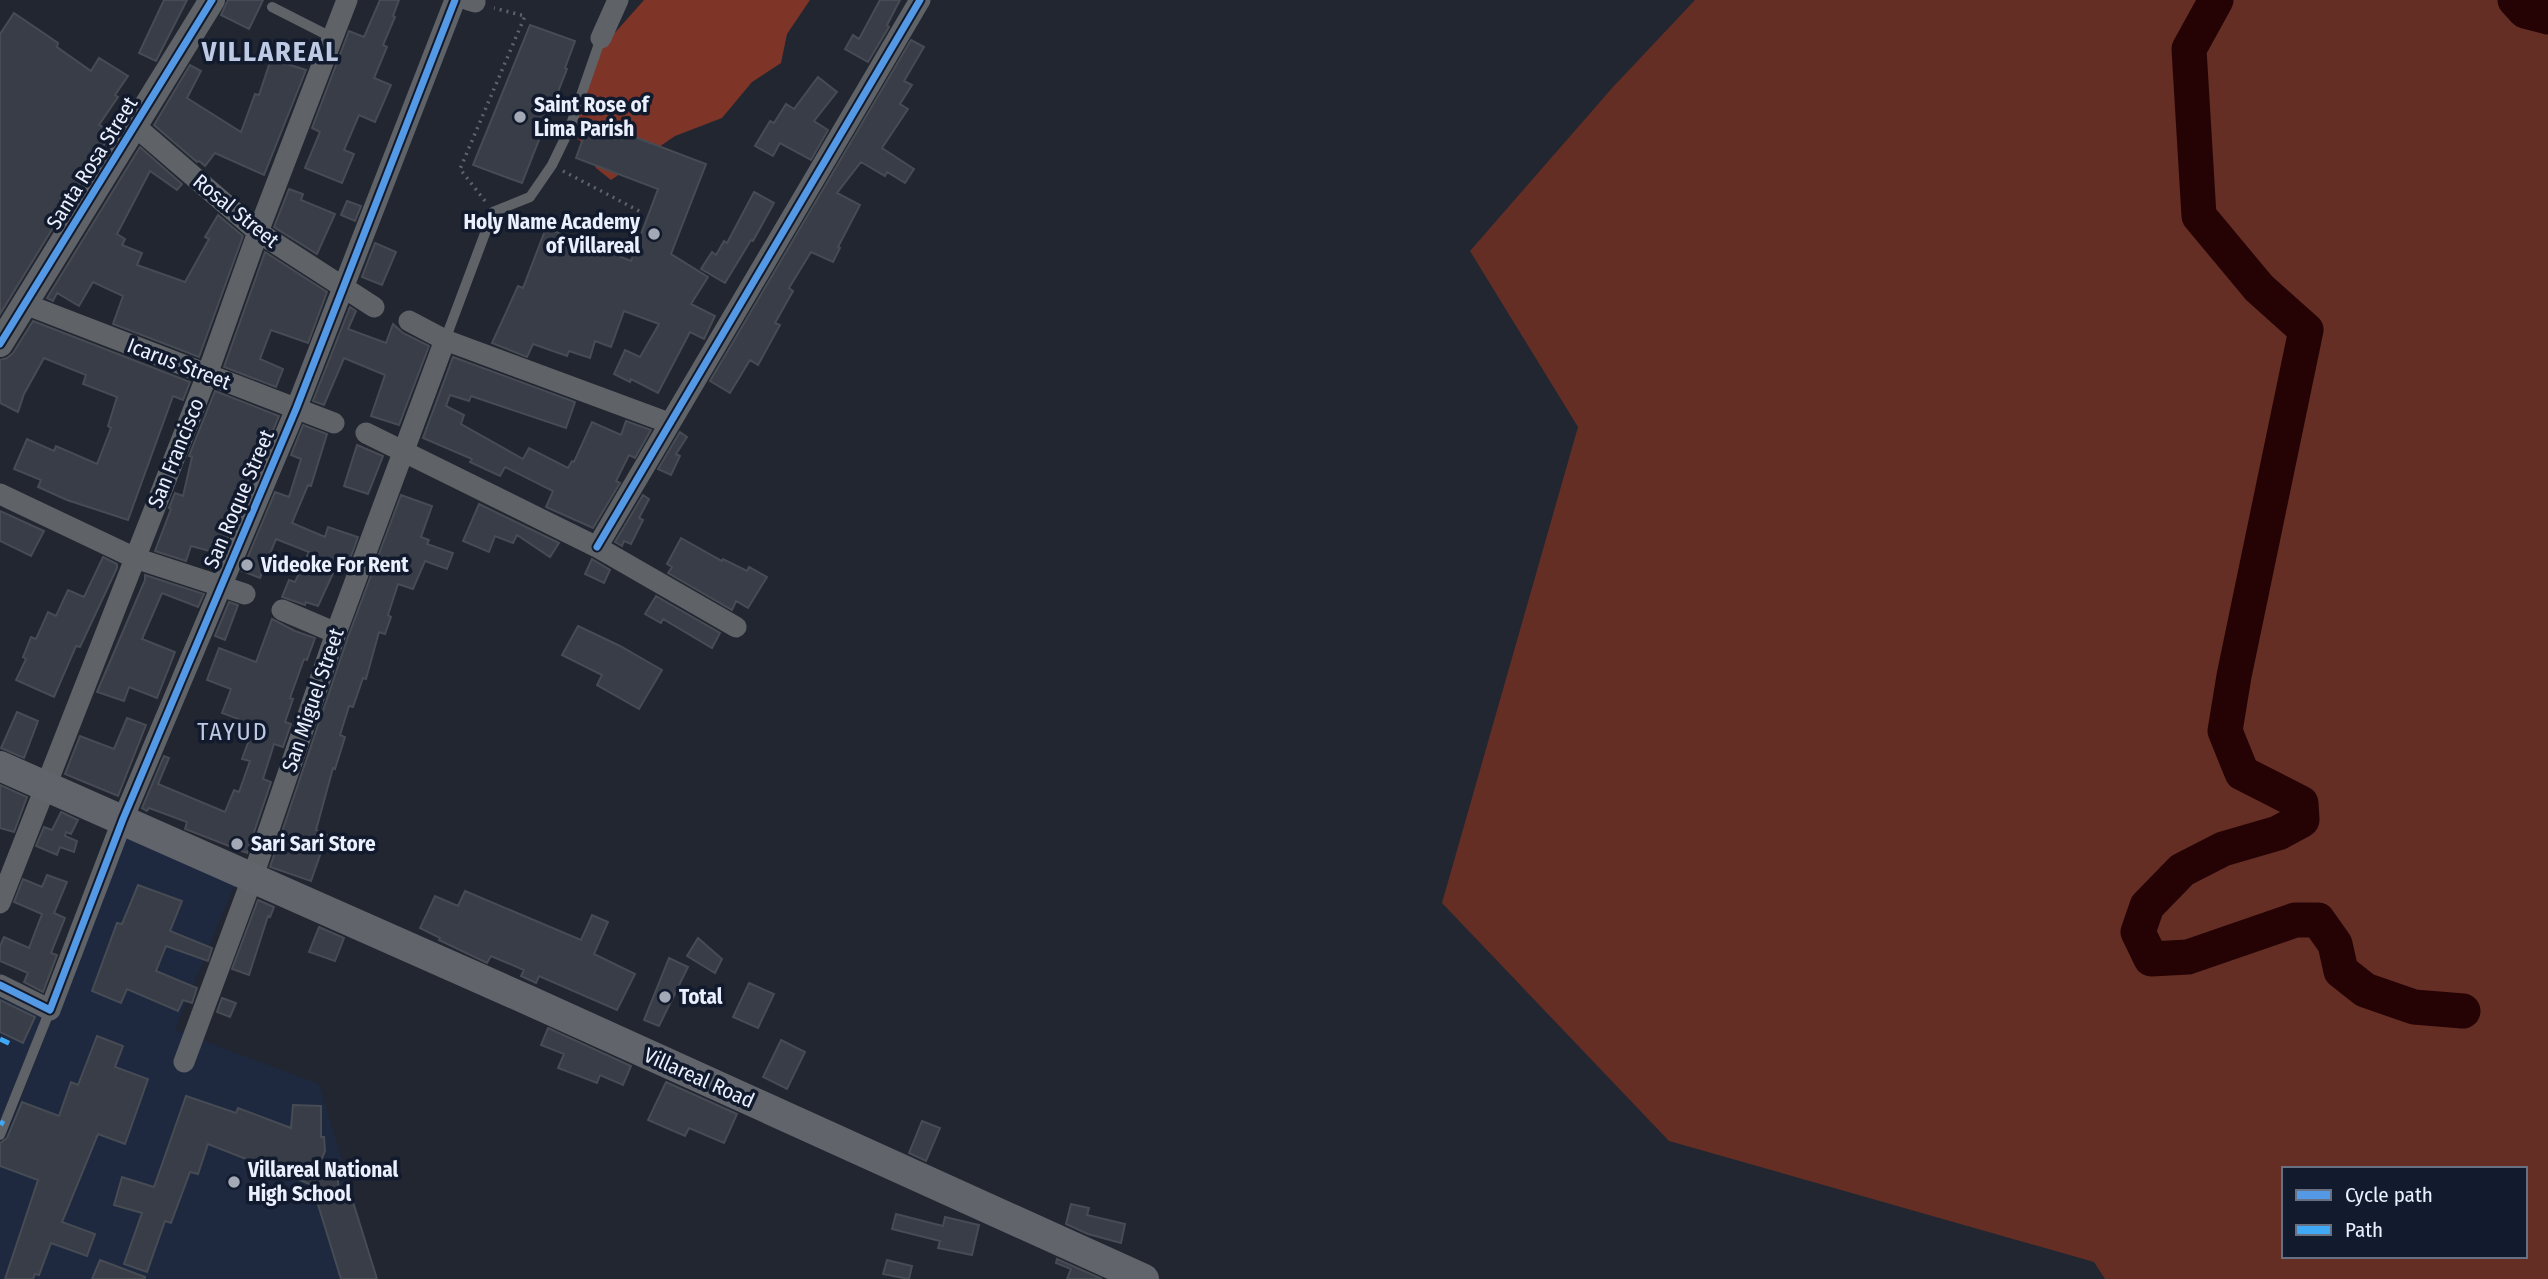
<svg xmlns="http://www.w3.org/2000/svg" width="2548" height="1279" viewBox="0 0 2548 1279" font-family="'Fira Sans Condensed',sans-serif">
<rect width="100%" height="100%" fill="#212631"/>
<path fill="#1e2940" d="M126 831 236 881 175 1030 319 1084 378 1279H0V1151Z
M0 994 43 1016 0 1124Z"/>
<path fill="#642e25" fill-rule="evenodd" d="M1695 0H2548V1279H2105L2094 1262 1669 1141 1442 903 1578 427 1470 251 1613 87ZM2284 1169H2525V1256H2284Z"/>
<path fill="#7e3427" d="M644 0H810L787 34 781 63 752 82 722 118 675 136 611 180 596 168 585 146 572 133 596 54Z"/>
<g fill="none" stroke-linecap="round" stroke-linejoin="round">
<path stroke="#250304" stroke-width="35" d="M2216 0 2189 49 2199 216 2259 288 2306 330 2234 676 2225 731 2242 773 2301 803 2302 820 2278 833 2223 849 2182 870 2147 906 2138 932 2151 959 2188 957 2295 920H2318L2335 944 2341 971 2365 990 2414 1007 2463 1011
M2515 0 2525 11 2548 17"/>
</g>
<path fill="#393d47" stroke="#464b54" stroke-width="2" d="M164 0H187L156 61 139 53Z
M228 0H263L249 29 221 15Z
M380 0H399L393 16 395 17 383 45 387 47 374 78 391 85 375 122 359 115 344 150 354 154 342 183 305 168 320 132 312 128 349 31 364 37Z
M880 0H900L887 25 889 27 868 62 845 49 853 35 859 39Z
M14 13 58 43 57 47 91 71 99 58 128 76 115 95 118 97 99 125 112 132 0 314V34Z
M530 25 575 41 565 68 567 69 522 183 473 165Z
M911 40 924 47 904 81 912 85 900 104 908 109 882 148 914 169 905 183 887 172 885 176 861 162 837 193 860 205 838 247 840 248 833 262 811 252 789 288 793 291 775 323 780 325 758 365 750 360 730 393 710 381Z
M271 59 306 70 264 175 215 153 205 166 199 161 197 162 154 125 190 65 201 71 187 98 241 132 255 94 259 95Z
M818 77 837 92 814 121 828 130 811 160 780 143 773 156 755 146 770 121 774 123 786 104 794 109Z
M590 120 706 164 671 254 708 277 691 304 715 316 704 339 690 332 658 393 631 379 630 382 614 374 625 350 640 357 659 324 624 311 611 347 595 341 590 358 569 351 567 356 533 344 527 357 492 343 518 286 523 288 546 228 631 261 658 189 576 158Z
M140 147 182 184 177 190 150 171 117 234 125 239 122 245 142 253 137 265 185 282 209 239 205 237 218 215 243 236 199 357 113 324 123 296 93 282 79 306 57 293 53 301 47 298Z
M289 189 303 194 301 200 335 214 317 254 274 227Z
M754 192 774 203 753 241 751 240 725 283 701 269 712 252 716 255 724 241 727 243Z
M347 201 361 206 355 221 341 215Z
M375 243 396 252 382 285 362 277Z
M265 252 327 292 308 343 271 330 260 359 283 369 276 387 224 367Z
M350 307 356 311 348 329 386 343 393 324 403 333 429 346 399 425 371 416 385 375 344 358 324 405 313 401Z
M33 321 190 382 183 400 173 396 128 520 67 500 38 487 41 480 14 469 27 439 54 451 56 446 97 464 111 428 108 426 117 397 83 384 86 375 44 358 24 394 18 412 0 403V360L7 358 13 353Z
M453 357 575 402 566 428 471 396 469 401 450 395 446 406 464 415 461 424 523 459 529 448 568 468 572 461 574 462 592 422 621 435 626 421 651 430 635 458 629 455 616 481 620 483 593 528 546 507 553 491 505 467 500 476 470 462 472 459 423 438Z
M215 391 279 416 221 554 191 546 186 561 155 551 171 509 169 508 175 493 183 496 192 457 189 456Z
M303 425 327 434 311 486 308 485 292 523 325 537 328 527 358 537 350 559 341 556 318 606 306 602 305 605 282 597 289 580 295 582 309 552 276 539 260 578 242 571 275 492 289 497 301 459 291 455Z
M680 432 687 437 676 454 680 456 671 475 658 469Z
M357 445 383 456 368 494 344 486Z
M401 495 432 506 421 537 429 540 427 544 453 553 447 569 425 561 413 589 398 584 388 615 391 617 385 634 379 632 366 679 363 678 353 707 349 706 340 735 345 737 335 769 333 768 316 830 327 835 311 881 270 867 348 637Z
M643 495 649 499 639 518 643 520 631 544 624 541 622 546 615 542Z
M479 504 559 543 550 557 517 535 513 543 495 536 489 552 463 541Z
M0 511 44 531 31 556 0 541Z
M681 538 722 561 723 559 747 571 749 567 767 577 748 608 736 601 732 610 668 573 672 567 667 564Z
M103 557 117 564V568L80 647 76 646 54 697 16 680 26 659 23 657 31 637 36 639 48 612 56 616 68 590 84 597Z
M592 559 610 570 604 583 585 574Z
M145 575 204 594 198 607 162 593 142 639 175 652 157 698 129 687 124 701 97 692 145 580Z
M656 596 720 633 712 648 663 619 661 623 645 614Z
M229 602 238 605 225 640 215 636Z
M272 619 295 631 315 638 307 660 304 659 290 698 293 699 285 722 291 724 283 747 274 744 263 779 271 782 247 853 185 829 187 822 149 808 147 811 142 808 164 756 169 758 158 784 225 812 234 790 239 792 250 761 242 759 251 735 241 731 244 721 222 713 231 689 207 680 219 648 256 662Z
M578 626 620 646 662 670 639 709 597 685 602 675 562 655Z
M17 712 38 721 24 758 1 748Z
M127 718 146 725 118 796 65 774 80 736 114 749Z
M0 785 27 797 14 832 0 828Z
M61 812 78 820 71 834 66 832 65 836 77 841 74 852 60 847 57 855 36 846 44 827 52 830Z
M47 875 67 882 54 913 65 918 51 953 57 955 43 992 24 982 28 973 0 961V946L4 937 29 948 42 914 14 902 23 879 42 887Z
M138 885 182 901 170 931 212 948 208 961 166 946 156 971 197 988 192 1003 183 1000 178 1011 127 989 121 1003 92 991 117 923 122 924Z
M465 891 581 940 592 915 608 922 594 954 635 974 617 1010 539 976 536 983 521 976 524 970 491 956 487 963 439 940 440 938 420 928 435 896 458 906Z
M258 900 274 907 270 917 268 916 249 975 232 969Z
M319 927 344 938 335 961 309 952Z
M698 938 722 959 715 973 687 956Z
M669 958 688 967 659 1026 644 1020Z
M749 983 774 994 758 1028 733 1017Z
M222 998 236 1003 230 1017 217 1012Z
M0 1000 35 1017 23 1043 0 1032Z
M548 1028 631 1066 623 1085 600 1075 597 1083 558 1068 564 1054 541 1045Z
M97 1036 123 1046 115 1067 148 1079 125 1144 98 1134 62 1222 95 1234 87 1256 51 1243 39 1275 35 1274 33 1279H5L38 1180 0 1166V1143L7 1138 22 1102 59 1116 71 1082 78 1085Z
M781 1040 805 1052 787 1089 763 1077Z
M666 1082 737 1114 724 1143 689 1128 685 1136 648 1120Z
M186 1096 236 1113 238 1108 291 1128 293 1105 321 1106V1137H324L325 1151 318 1168 335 1165 339 1188 348 1186 377 1279H341L312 1185 208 1144 198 1174 190 1172 171 1223 165 1221 147 1272 124 1264 142 1213 114 1205 122 1177 154 1187Z
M922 1121 940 1128 926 1161 909 1153Z
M1071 1204 1089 1208 1087 1215 1125 1224 1121 1243 1088 1234 1066 1224Z
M896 1214 943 1226 945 1217 979 1225 972 1255 938 1248 940 1241 892 1229Z
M1057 1259 1102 1279H1067L1071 1269 1056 1263Z
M100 1260 145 1277V1279H92Z
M887 1260 912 1266 909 1279 883 1274Z"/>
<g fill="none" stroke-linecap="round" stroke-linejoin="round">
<path stroke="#61636a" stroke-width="3.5" stroke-dasharray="2 5" stroke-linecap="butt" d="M563 171 641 212
M485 201 460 169 525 16 494 8"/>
<path stroke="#5f6266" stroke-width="10" d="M272 7 333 38
M445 340 493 212 530 197 552 165 569 130 601 38
M0 1135 50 1010"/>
<path stroke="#5f6266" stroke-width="21" d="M468 0 475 2
M601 38 618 0
M135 126 258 232 374 307
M25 304 334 423
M409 321 445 340 669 423
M366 433 597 547 736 627
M0 494 135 558 245 594
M597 547 920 0
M282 610 336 633
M0 903 207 375 258 232 347 0
M0 985 50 1010 123 819 296 409 455 0
M184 1062 252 879 336 633 445 340"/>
<path stroke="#5f6266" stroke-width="26" d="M0 344 212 0"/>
<path stroke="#62646b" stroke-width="30" d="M0 766 528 1000 1144 1279"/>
<path stroke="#3fa9f5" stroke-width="5" stroke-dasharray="10 5" stroke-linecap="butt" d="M0 1039 13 1045
M0 1122 4 1124"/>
<defs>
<path id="cycleway" d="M0 344 212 0
M597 547 920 0
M0 985 50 1010 123 819 296 409 455 0"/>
</defs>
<use href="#cycleway" stroke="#121a2d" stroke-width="11"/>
<use href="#cycleway" stroke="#5399e6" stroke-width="7"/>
</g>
<g fill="#a4a9b6" stroke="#121a2d" stroke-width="2.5">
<circle cx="520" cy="117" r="7"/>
<circle cx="654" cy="234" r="7"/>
<circle cx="247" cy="565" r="7"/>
<circle cx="237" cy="844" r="7"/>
<circle cx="665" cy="997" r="7"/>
<circle cx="234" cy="1182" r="7"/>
</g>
<g text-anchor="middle" stroke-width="7" stroke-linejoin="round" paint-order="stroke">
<g font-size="21" font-weight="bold" fill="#eaf0fe" stroke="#121a2d" text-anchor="start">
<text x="534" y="112">Saint Rose of<tspan x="534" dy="24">Lima Parish</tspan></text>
<text x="640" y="229" text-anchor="end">Holy Name Academy<tspan x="640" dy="24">of Villareal</tspan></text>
<text x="261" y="572">Videoke For Rent</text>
<text x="251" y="851">Sari Sari Store</text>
<text x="679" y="1004">Total</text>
<text x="248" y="1177">Villareal National<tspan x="248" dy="24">High School</tspan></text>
</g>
<g font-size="21" fill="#eaf0fe" stroke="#121a2d">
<text transform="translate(92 163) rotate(-58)" y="7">Santa Rosa Street</text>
<text transform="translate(236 211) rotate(39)" y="7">Rosal Street</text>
<text transform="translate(179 364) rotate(21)" y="7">Icarus Street</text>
<text transform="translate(176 453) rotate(-68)" y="7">San Francisco</text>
<text transform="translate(239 499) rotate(-67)" y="7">San Roque Street</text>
<text transform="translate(313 700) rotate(-71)" y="7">San Miguel Street</text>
<text transform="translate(699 1078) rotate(24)" y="7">Villareal Road</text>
</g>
<g font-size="24" letter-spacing="2" fill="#becae4" stroke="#121a2d">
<text x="233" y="740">TAYUD</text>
</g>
<g font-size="28" font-weight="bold" letter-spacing="2" fill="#becae4" stroke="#121a2d">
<text x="271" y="61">VILLAREAL</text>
</g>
</g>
<rect x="2282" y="1167" width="245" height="91" fill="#121a2d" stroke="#687081" stroke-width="2"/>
<rect x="2296" y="1190" width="35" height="10" fill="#5399e6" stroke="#687081" stroke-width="2"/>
<text x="2345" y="1202" font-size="21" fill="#eaf0fe">Cycle path</text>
<rect x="2296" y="1225" width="35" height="10" fill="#3fa9f5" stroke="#687081" stroke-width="2"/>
<text x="2345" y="1237" font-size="21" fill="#eaf0fe">Path</text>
</svg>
